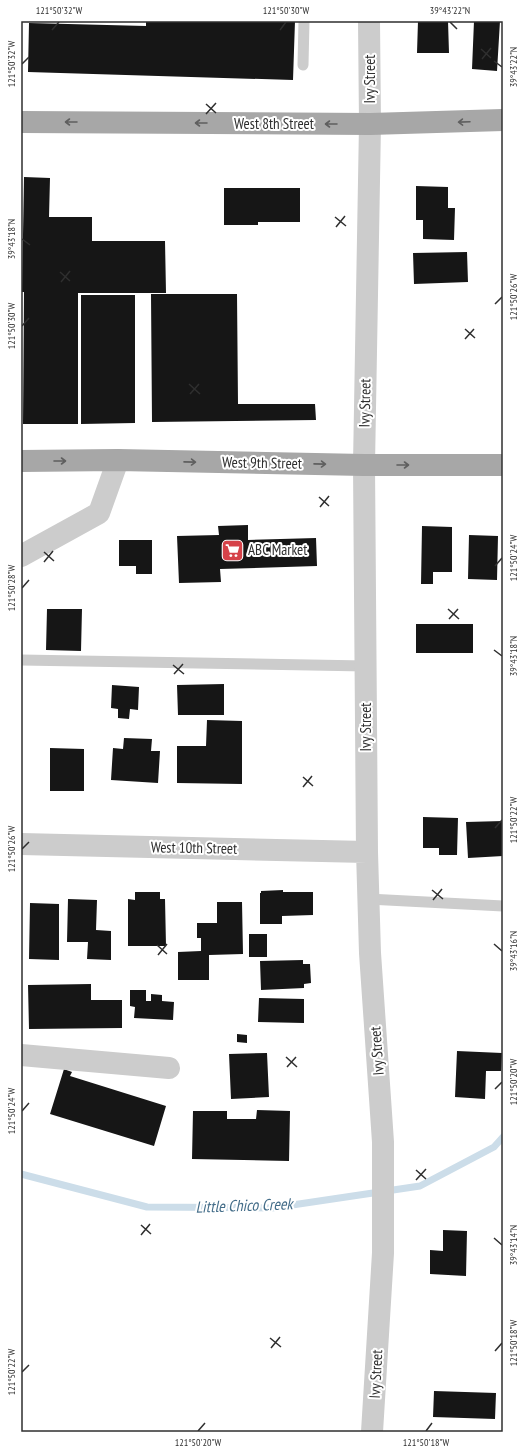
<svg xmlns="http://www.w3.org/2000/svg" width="524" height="1453" viewBox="0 0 524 1453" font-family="'PT Sans Narrow',sans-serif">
<rect width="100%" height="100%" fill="#fff"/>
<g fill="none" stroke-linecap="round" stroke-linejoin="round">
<path stroke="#ccdde9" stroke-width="7" d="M21 1174 147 1207 272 1208 420 1186 494 1147 503 1137"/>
</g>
<path fill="#161616" d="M146 21H295L293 80 28 72 29 23 146 26Z
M418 21H448L449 53H417Z
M474 21H500L497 71 472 69Z
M24 177 50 178 49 217H92V241H165L166 293H78V424H23L24 292H22Z
M416 186 448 187V208H455L454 240 423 239V220H416Z
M224 188H300V222H258V225H224Z
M467 252 468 282 414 284 413 253Z
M151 294H237L238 404H315L316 420 152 422Z
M81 295H135V423L81 424Z
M248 525V540L316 538 317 566 220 569 221 582 179 583 177 536 219 535 218 526Z
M422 526 452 527V572H433V584H421Z
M469 535 498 536 497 580 468 579Z
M119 540H152V574H136V566H119Z
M47 609H82L81 651 46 650Z
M416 624H473V653H416Z
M224 684V715H178L177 685Z
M112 685 139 687 138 710 130 709 129 719 118 718V709L111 708Z
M207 720 242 721V784L177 783V746H206Z
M124 738 152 739 151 751H160L158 783 111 780 113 748 123 749Z
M50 748 84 749V791H50Z
M423 817 458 818 457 855H439V848H423Z
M503 821V856L468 858 466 822Z
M283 890V892H313V915L282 916V924H260V893H261V891Z
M135 892H160V899H165L166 946H128V899L135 900Z
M68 899 97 900 96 930 111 931V960L87 959 88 942H67Z
M217 902H242L243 954 209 955V980H178V952L201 951V938H197V923H217Z
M30 903 59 904V960L29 959Z
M249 934H267V957H249Z
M303 960V964H310L311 983 304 984V988L261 990 260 961Z
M91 984V1000H122V1028L29 1029 28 985Z
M130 990H146V1001H151V994L162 995V1001L174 1002 173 1020 134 1018 135 1007 130 1006Z
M259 998 304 999V1023L258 1022Z
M237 1034 247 1035V1043L237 1042Z
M457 1051 502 1053 501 1071H486L485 1099 455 1097Z
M267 1053 269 1097 231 1099 229 1054Z
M64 1069 72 1072 70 1076 166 1106 154 1146 50 1114Z
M257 1110 290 1111 289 1161 192 1159 193 1111H227V1119H256Z
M443 1230 467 1231 466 1276 430 1274V1250L443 1251Z
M434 1391 496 1393 495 1419 433 1417Z"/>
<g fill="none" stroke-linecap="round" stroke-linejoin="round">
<path stroke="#ccc" stroke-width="11" d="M303 65 304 21
M21 660 366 666
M368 899 503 906"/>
<path stroke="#ccc" stroke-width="22" d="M369 21 370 124 364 465 367 852 370 953 383 1142V1253L372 1432
M21 556 99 513 118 460
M21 844 367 852
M21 1055 169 1068"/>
<path stroke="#a7a7a7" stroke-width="22" d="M21 122 370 124 503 120
M21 461 118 460 364 465H503"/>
</g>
<defs><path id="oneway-shaft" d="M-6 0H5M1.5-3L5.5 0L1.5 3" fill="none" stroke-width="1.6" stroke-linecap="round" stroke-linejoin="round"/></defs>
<g stroke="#5f5f5f">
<use href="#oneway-shaft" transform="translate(71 122) rotate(-180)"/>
<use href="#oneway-shaft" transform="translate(464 122) rotate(178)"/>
<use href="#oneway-shaft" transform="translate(201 123) rotate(-180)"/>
<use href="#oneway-shaft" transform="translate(331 124) rotate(-180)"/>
<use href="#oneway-shaft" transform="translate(60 461)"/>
<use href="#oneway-shaft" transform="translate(190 462) rotate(1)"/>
<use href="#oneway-shaft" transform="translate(320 464) rotate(1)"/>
<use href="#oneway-shaft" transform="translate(403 465)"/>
</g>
<path fill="none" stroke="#2f2f2f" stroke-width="1.5" d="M450 22 457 29M52 30 59 22M280 30 286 22M481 49 491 58M482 59 491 48M494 61 502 67M22 64 29 57M206 104 216 113M206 114 216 103M335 217 346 226M336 227 345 216M22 239 30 245M60 272 70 281M61 282 70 271M495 304 502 297M22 326 29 318M465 329 475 338M465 339 474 329M189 384 200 394M190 394 199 384M319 497 329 506M320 507 329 496M44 552 54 561M44 562 53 551M495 566 502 558M22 588 29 580M448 609 459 619M449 619 458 609M494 650 502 656M173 665 184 674M174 674 183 664M303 777 313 786M303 787 312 776M495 828 502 820M22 849 29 842M432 890 443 899M433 900 442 889M494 944 502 951M157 945 167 954M158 955 167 944M286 1057 297 1067M287 1067 296 1057M495 1089 502 1082M22 1111 29 1103M416 1170 426 1179M416 1180 426 1169M141 1225 151 1234M141 1235 150 1224M494 1238 502 1245M270 1338 281 1347M271 1348 280 1337M495 1351 502 1343M22 1372 29 1365M198 1431 205 1423M426 1431 432 1423"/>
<defs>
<symbol id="supermarket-square" viewBox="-11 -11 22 22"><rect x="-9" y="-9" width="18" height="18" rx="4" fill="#d54249" stroke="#fff"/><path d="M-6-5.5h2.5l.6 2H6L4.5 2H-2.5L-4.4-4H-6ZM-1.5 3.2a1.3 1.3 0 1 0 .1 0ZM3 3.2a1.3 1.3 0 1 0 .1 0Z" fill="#fff"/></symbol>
</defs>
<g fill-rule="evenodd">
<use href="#supermarket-square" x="220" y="538" width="25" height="25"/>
</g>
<g text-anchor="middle" stroke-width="4" stroke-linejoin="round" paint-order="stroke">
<g font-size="15" fill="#2f2f2f" stroke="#fff">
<text transform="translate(370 79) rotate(-90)" y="5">Ivy Street</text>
<text x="274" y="129">West 8th Street</text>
<text transform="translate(365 403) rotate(-89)" y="5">Ivy Street</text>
<text transform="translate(262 463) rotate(1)" y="5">West 9th Street</text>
<text transform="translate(366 727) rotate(-90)" y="5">Ivy Street</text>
<text transform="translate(194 848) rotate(1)" y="5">West 10th Street</text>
<text transform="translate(377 1051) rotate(-94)" y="5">Ivy Street</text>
<text transform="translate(376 1374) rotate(-87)" y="5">Ivy Street</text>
</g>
<g font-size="15" fill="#2f2f2f" stroke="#fff" text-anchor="start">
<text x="248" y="555">ABC Market</text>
</g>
<g font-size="16" font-style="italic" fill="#446d89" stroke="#fff">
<text transform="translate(244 1205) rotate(-2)" y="6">Little Chico Creek</text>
</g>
</g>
<rect width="524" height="1453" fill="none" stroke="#ffffff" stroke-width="44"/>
<rect x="22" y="22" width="480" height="1409" fill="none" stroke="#2f2f2f" stroke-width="1.5"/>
<g font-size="10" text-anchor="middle" fill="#2f2f2f">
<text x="59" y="14">121°50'32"W</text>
<text x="286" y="14">121°50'30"W</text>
<text x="450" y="14">39°43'22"N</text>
<text transform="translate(11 64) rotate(-90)" y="4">121°50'32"W</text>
<text transform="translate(513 67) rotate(-90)" y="4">39°43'22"N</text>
<text transform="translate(11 239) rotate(-90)" y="4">39°43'18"N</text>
<text transform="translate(513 297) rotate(-90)" y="4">121°50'26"W</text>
<text transform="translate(11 326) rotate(-90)" y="4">121°50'30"W</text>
<text transform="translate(513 558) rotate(-90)" y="4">121°50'24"W</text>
<text transform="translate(11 588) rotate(-90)" y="4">121°50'28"W</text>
<text transform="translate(513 656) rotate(-90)" y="4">39°43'18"N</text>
<text transform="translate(513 820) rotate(-90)" y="4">121°50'22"W</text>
<text transform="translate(11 849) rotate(-90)" y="4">121°50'26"W</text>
<text transform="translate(513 951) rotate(-90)" y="4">39°43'16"N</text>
<text transform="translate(513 1082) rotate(-90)" y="4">121°50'20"W</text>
<text transform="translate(11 1111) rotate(-90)" y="4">121°50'24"W</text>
<text transform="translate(513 1245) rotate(-90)" y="4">39°43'14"N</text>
<text transform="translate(513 1343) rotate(-90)" y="4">121°50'18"W</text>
<text transform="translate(11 1372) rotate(-90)" y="4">121°50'22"W</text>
<text x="198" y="1446">121°50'20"W</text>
<text x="426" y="1446">121°50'18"W</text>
</g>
</svg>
